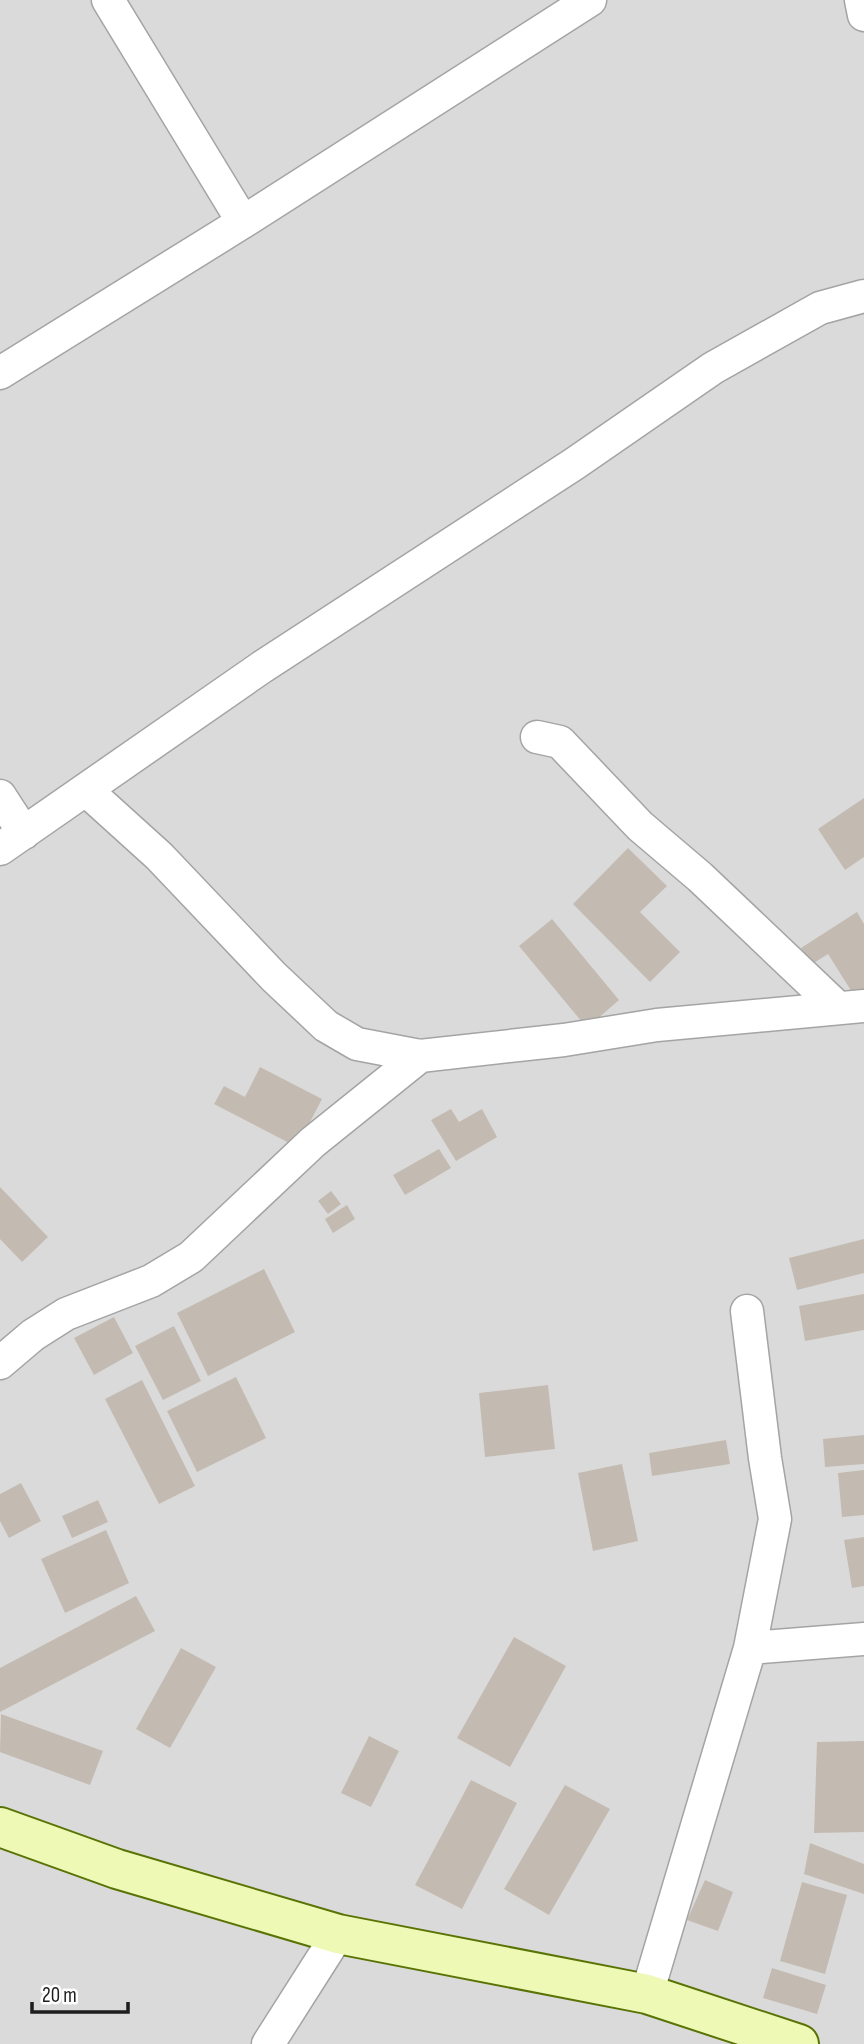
<svg xmlns="http://www.w3.org/2000/svg" width="864" height="2044" viewBox="0 0 864 2044" font-family="'Sofia Sans Condensed',sans-serif">
<rect width="100%" height="100%" fill="#eeece2"/>
<path fill="#dbdada" d="M0 0H864V2044H0Z"/>
<path fill="#c3bbb2" d="M864 798V857L845 870 818 829Z
M628 848 667 886 640 912 680 952 650 982 573 904Z
M857 912 864 924V996L857 1000 828 954 812 964 801 948Z
M552 919 619 1000 587 1028 519 946Z
M260 1067 322 1099 297 1147 214 1104 224 1086 245 1097Z
M451 1109 459 1122 482 1109 497 1137 456 1161 431 1120Z
M439 1149 451 1168 405 1195 393 1175Z
M0 1187 48 1237 22 1262 0 1239Z
M331 1191 341 1204 328 1214 318 1201Z
M347 1205 355 1219 333 1233 325 1219Z
M864 1239V1273L797 1290 789 1258Z
M264 1269 295 1332 208 1376 177 1313Z
M864 1294V1330L805 1341 799 1306Z
M114 1317 133 1353 94 1375 74 1338Z
M174 1326 201 1381 163 1400 135 1346Z
M236 1377 266 1438 197 1472 167 1411Z
M142 1380 195 1486 159 1504 105 1399Z
M548 1385 555 1449 485 1457 479 1393Z
M864 1435V1464L825 1467 823 1439Z
M726 1440 730 1464 652 1476 649 1453Z
M622 1464 638 1541 593 1551 578 1473Z
M864 1470V1515L842 1517 838 1473Z
M21 1483 41 1521 9 1538 0 1521V1494Z
M98 1500 108 1522 72 1538 62 1516Z
M106 1530 129 1583 65 1613 41 1559Z
M864 1537V1586L852 1588 844 1540Z
M136 1596 155 1631 0 1712V1668Z
M514 1637 566 1666 510 1767 457 1738Z
M181 1648 216 1667 170 1748 136 1729Z
M1 1714 103 1751 90 1785 0 1752Z
M369 1736 399 1751 371 1807 341 1793Z
M864 1741V1832L814 1833 817 1742Z
M471 1780 517 1803 462 1909 415 1885Z
M565 1785 610 1809 549 1915 504 1889Z
M810 1843 864 1864V1894L804 1874Z
M705 1880 733 1892 718 1931 687 1920Z
M802 1882 847 1895 825 1974 780 1961Z
M772 1968 826 1985 817 2014 763 1998Z"/>
<g fill="none" stroke-linecap="round" stroke-linejoin="round">
<defs>
<path id="street" d="M108 0 243 222
M861 0 864 15
M0 373 243 222 590 0
M537 737 560 742 640 826 700 877 837 1007
M86 790 159 856 274 977 326 1026 357 1044 420 1056
M0 796 24 833
M0 849 262 667 574 464 713 368 820 308 864 296
M0 1363 33 1335 66 1314 151 1281 191 1257 313 1142 420 1056 564 1040 657 1025 864 1006
M750 1648 864 1639
M647 1994 750 1648 775 1519 765 1458 747 1311
M268 2044 338 1934"/>
<path id="secondary" d="M0 1827 117 1869 338 1934 647 1994 799 2044"/>
</defs>
<use href="#street" stroke="#a4a4a4" stroke-width="35"/>
<use href="#secondary" stroke="#597304" stroke-width="42"/>
<use href="#street" stroke="#fff" stroke-width="32"/>
<use href="#secondary" stroke="#edf9b5" stroke-width="38"/>
</g>
<path d="M32 2002v10h96v-10" fill="none" stroke="#1d1d1d" stroke-width="3.5"/>
<text x="42" y="2002" font-size="21" fill="#1d1d1d" stroke="#ffffff" stroke-width="5" paint-order="stroke">20 m</text>
</svg>
